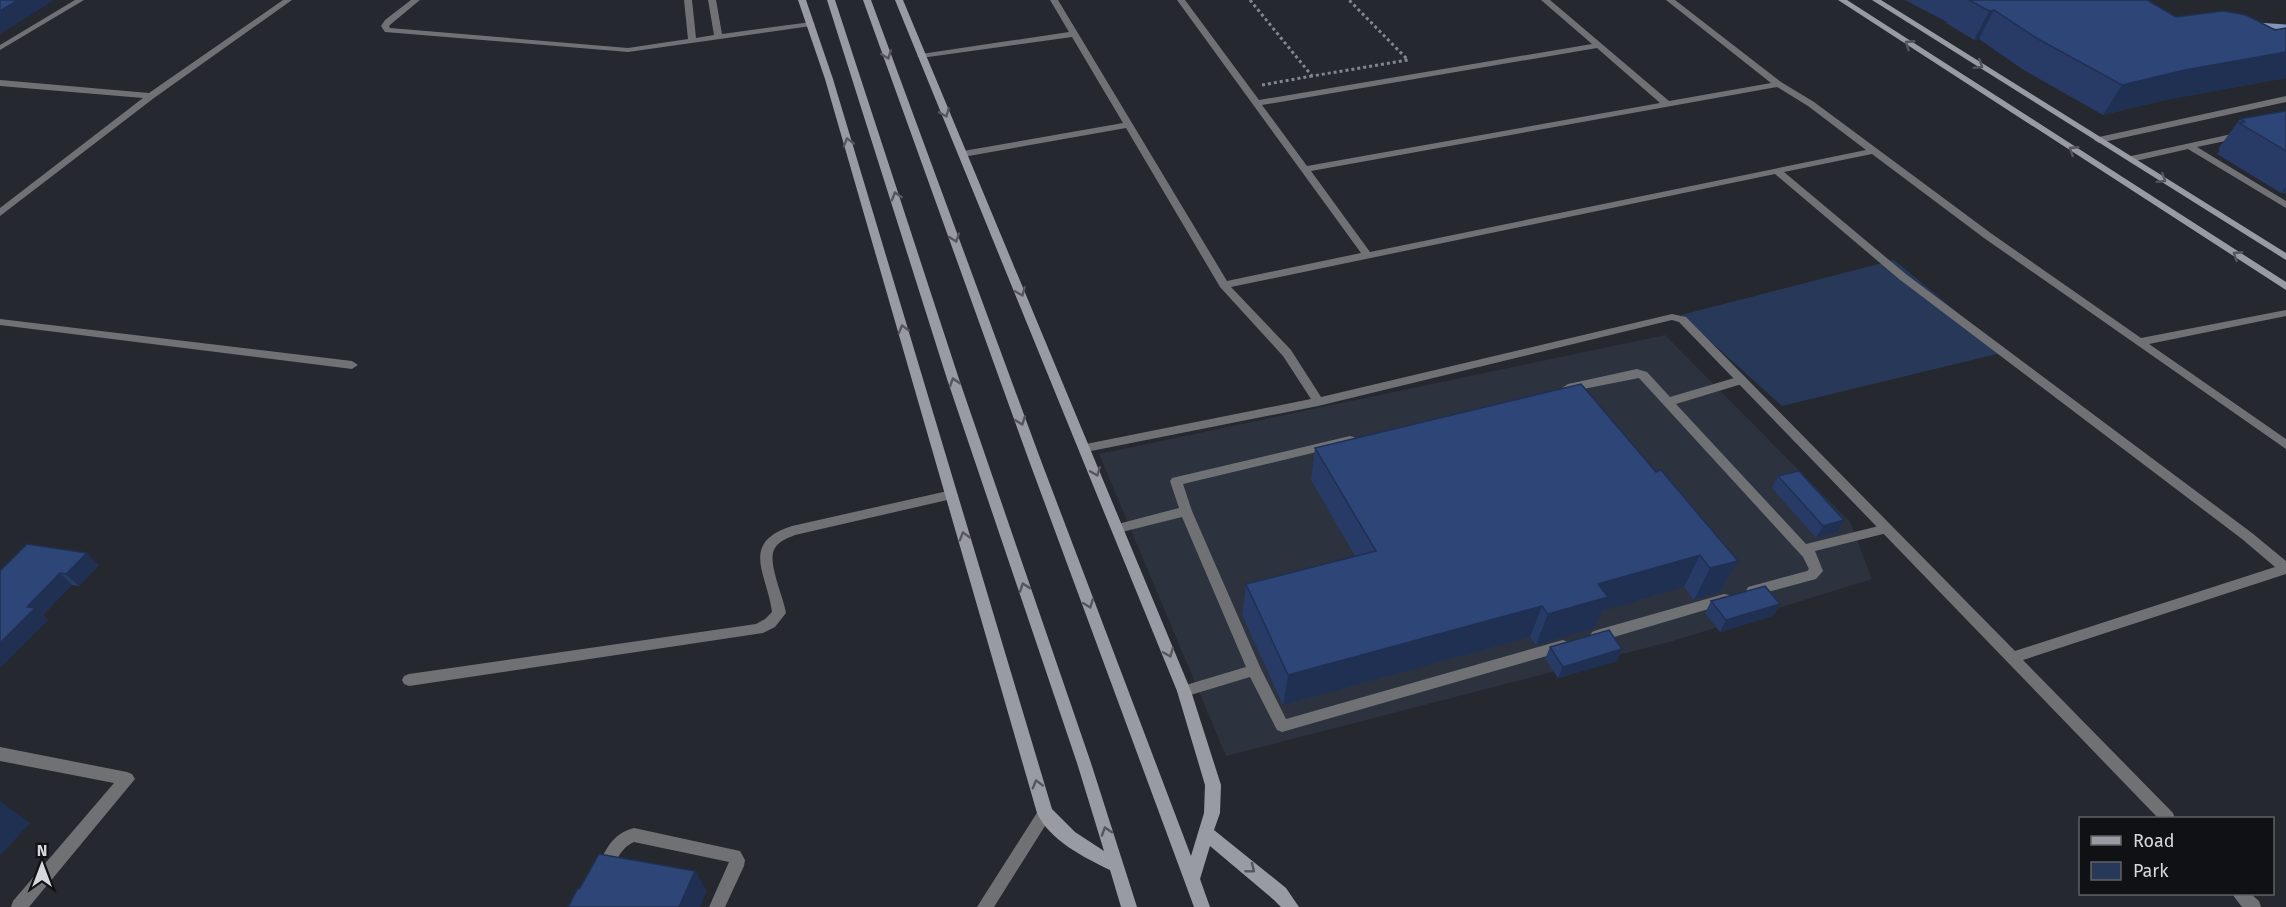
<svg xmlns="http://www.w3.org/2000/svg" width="2286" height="907" viewBox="0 0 2286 907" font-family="'Fira Sans',sans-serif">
<rect width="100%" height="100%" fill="#25282f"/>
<path fill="#2c323e" d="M1665 335 1850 522 1872 579 1673 641 1226 756 1099 454Z"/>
<path fill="#283859" d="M1894 260 2005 352 1782 406 1681 315Z"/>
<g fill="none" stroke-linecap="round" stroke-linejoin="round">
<path stroke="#8194bb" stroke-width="5" d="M2257 25 2286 27"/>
<path stroke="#83868c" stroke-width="3" stroke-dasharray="3 3" stroke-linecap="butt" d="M1250 0 1312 76 1408 60 1349 0
M1262 85 1312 76"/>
<path fill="#707175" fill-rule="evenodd" d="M411 0H420L391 24 389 26 390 28 628 48 688 39 684 0H692L696 38 714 35 708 0H716L722 34 811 22 815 24 811 26 628 52 385 32 381 26 385 20Z
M2286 96V102L2099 143 2094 140 2099 137Z
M2241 132 2246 135 2244 137 2197 147 2286 201V208L2188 149 2131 162 2126 159 2131 156Z
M0 319 352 361 358 365 352 369 0 325Z
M1637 369 1647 372 1670 397 1741 376 1745 377 1747 380 1745 383 1676 404 1806 544 1887 524 1891 526 1893 529 1891 532 1815 551 1823 571 1816 579 1753 596 1748 595 1746 591 1748 587 1807 571 1809 569 1803 557 1639 378 1568 392 1562 388 1568 384Z
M1350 436 1354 437 1356 440 1354 443 1183 484 1192 511 1261 669 1286 719 1563 640 1568 642 1570 646 1568 650 1282 732 1277 730 1250 677 1184 697 1179 695 1177 691 1179 687 1246 667 1182 517 1118 533 1114 531 1112 528 1114 525 1179 508 1170 481 1172 478Z
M952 490 956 492 958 495 956 498 795 535C788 538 779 541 775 548 766 560 784 598 786 613L775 627 763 633 409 686 404 684 402 680 404 676 409 674 756 624 765 619 772 612C767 573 739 543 792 526Z
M1724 594 1729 595 1731 599 1729 603 1597 642 1592 640 1590 636 1592 632 1597 630Z
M0 747 127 772 132 774 135 779 29 907H11L13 901 114 783 0 761Z
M1045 806 1050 808 1053 813 1050 818 994 907H977L1040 808Z
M634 828 740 851 745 860 744 866 725 907H709L729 862 634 842C620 848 615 863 610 876L604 879 598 876 596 871C605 851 611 834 634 828Z"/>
<path fill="#707175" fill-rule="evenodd" d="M75 0H84L0 50V45Z
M283 0H292L154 98 0 216V208L143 98 0 86V80L149 93Z
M1050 0H1058L1227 281 1361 253 1177 0H1185L1259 100 1592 44 1541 0H1550L1669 101 1771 83 1666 0H1675L1781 82 1814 102 1992 234 2141 338 2286 310V316L2149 344 2286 439V449L1984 238 1872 154 1784 172 1907 275 2252 533 2286 561V574L2023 660 2173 813 2175 818H2158L1679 322 1672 320 1318 406 1086 452 1082 451 1080 448 1082 445 1086 444 1311 399 1283 356 1220 287 1126 128 963 157 958 154 963 151 1123 123 1072 37 921 58 917 56 921 54 1069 32ZM1597 48 1660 103 1307 166 1262 105ZM1777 87 1808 106 1866 150 1370 252 1311 171ZM1775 174 1899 279 2242 539 2275 567 2015 651 1686 317 1672 314 1321 397 1291 350 1231 287Z
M2232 894H2251L2259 901 2261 907H2242Z"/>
<path fill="#989ba1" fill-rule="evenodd" d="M798 0H806L833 79 1052 809 1075 832 1104 851 1077 763 947 379 827 0H835L959 379 1091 763 1137 907H1121L1110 870C1085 858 1049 840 1037 813L825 79Z
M863 0H871L1040 458 1191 856 1204 813 1205 785 1177 691 895 0H903L1191 691 1221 785 1220 813 1214 830 1286 888 1299 907H1281L1274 900 1210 846 1200 879 1210 907H1194L1028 458Z
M1838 0H1847L2286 282V290Z
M1872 0H1881L2286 253V260Z"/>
</g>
<path fill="#273b66" d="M1905 0H2147L2176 17 2275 30 2286 28V78L2165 100 2103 115 2022 69 1979 39 1974 40 1946 23 1947 22Z
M2286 111V193H2281L2217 154 2220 150 2218 149 2240 119Z
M1315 448 1656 472 1738 561 1720 592 1694 600 1684 587 1602 611 1594 628 1536 645 1530 637 1283 705 1242 615 1246 584 1355 556 1311 480Z
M1778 476 1837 532 1816 538 1772 488Z
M99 565 79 586 72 585 43 615 48 620 0 668V571Z
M1711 601 1780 604 1773 616 1720 632 1705 613Z
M1550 647 1622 649 1617 661 1558 678 1545 659Z"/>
<path fill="#203053" d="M18 0H52L53 1 0 34V11Z
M1994 10 1979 39 1974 40 1989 11Z
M2286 52V78L2165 100 2103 115 2122 85 2185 70Z
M2286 187 2285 192 2281 193Z
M1844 520 1837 532 1816 538 1823 526Z
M87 553 99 565 79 586 66 574Z
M1700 555 1684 587 1602 611 1594 628 1536 645 1548 614 1598 584Z
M1738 561 1720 592 1694 600 1710 568Z
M60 573 72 585 43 615 48 620 0 668V643L27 607Z
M1780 604 1773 616 1720 632 1726 620Z
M1542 606 1530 637 1283 705 1288 675Z
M1622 649 1617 661 1558 678 1563 667Z
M0 801 30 823 0 856Z
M695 871 707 891 700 907H679Z"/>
<path fill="#2d4577" stroke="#203053" stroke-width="1.5" d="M0 0H18L0 11Z
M1969 0H2147L2176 17 2223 11 2246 15 2275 30 2286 28V52L2185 70 2122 85 2038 39 1994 10 1989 11Z
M2285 111H2286V151L2239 123 2245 122 2240 119Z
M1581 384 1656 472 1661 470 1738 561 1710 568 1700 555 1598 584 1608 597 1548 614 1542 606 1288 675 1246 584 1376 551 1315 448Z
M1799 471 1844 520 1823 526 1778 476Z
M27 544 87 553 66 574 60 573 27 607 35 608 0 643V571Z
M1765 586 1780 604 1726 620 1711 601Z
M1609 630 1622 649 1563 667 1550 647Z
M599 854 695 871 679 907H568L577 890 580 888Z"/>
<defs><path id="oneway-chevron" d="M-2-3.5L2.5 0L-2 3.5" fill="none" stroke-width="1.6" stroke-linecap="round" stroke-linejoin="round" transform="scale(1.5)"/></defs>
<g stroke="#54565a">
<use href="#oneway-chevron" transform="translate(1909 44) rotate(-147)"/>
<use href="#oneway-chevron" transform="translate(887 55) rotate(70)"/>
<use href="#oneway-chevron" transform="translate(1979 65) rotate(32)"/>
<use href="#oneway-chevron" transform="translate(945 113) rotate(67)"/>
<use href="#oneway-chevron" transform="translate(848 142) rotate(-106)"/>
<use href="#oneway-chevron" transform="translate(2073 150) rotate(-147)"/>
<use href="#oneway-chevron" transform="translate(2162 179) rotate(32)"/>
<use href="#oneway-chevron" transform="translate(896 196) rotate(-107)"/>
<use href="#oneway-chevron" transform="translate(955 238) rotate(70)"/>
<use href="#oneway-chevron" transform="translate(2237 255) rotate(-147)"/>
<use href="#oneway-chevron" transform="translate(1021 292) rotate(67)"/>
<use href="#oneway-chevron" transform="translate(903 329) rotate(-106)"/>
<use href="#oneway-chevron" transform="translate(954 382) rotate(-108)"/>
<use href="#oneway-chevron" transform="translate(1021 421) rotate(70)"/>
<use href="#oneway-chevron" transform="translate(1096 472) rotate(68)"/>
<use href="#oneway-chevron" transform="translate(964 536) rotate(-106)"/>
<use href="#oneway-chevron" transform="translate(1024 587) rotate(-109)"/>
<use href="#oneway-chevron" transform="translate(1089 604) rotate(69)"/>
<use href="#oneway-chevron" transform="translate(1169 653) rotate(68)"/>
<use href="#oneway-chevron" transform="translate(1037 784) rotate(-106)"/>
<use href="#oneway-chevron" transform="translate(1106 831) rotate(-108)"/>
<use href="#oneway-chevron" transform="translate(1251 869) rotate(39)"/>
</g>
<rect x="2079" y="817" width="195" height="78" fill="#101114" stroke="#5f6164" stroke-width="1.5"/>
<rect x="2091" y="836" width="30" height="9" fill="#989ba1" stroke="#5f6164" stroke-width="1.5"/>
<text x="2133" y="847" font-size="18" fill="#d6d8dd">Road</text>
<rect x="2091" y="862" width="30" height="18" fill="#283859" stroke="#5f6164" stroke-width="1.5"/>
<text x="2133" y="877" font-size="18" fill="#d6d8dd">Park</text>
<g transform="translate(42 865)" stroke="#101114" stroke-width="4.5" paint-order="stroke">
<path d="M0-4.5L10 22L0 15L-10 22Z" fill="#d6d8dd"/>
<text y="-9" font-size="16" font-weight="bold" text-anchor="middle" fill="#d6d8dd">N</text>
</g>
</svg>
